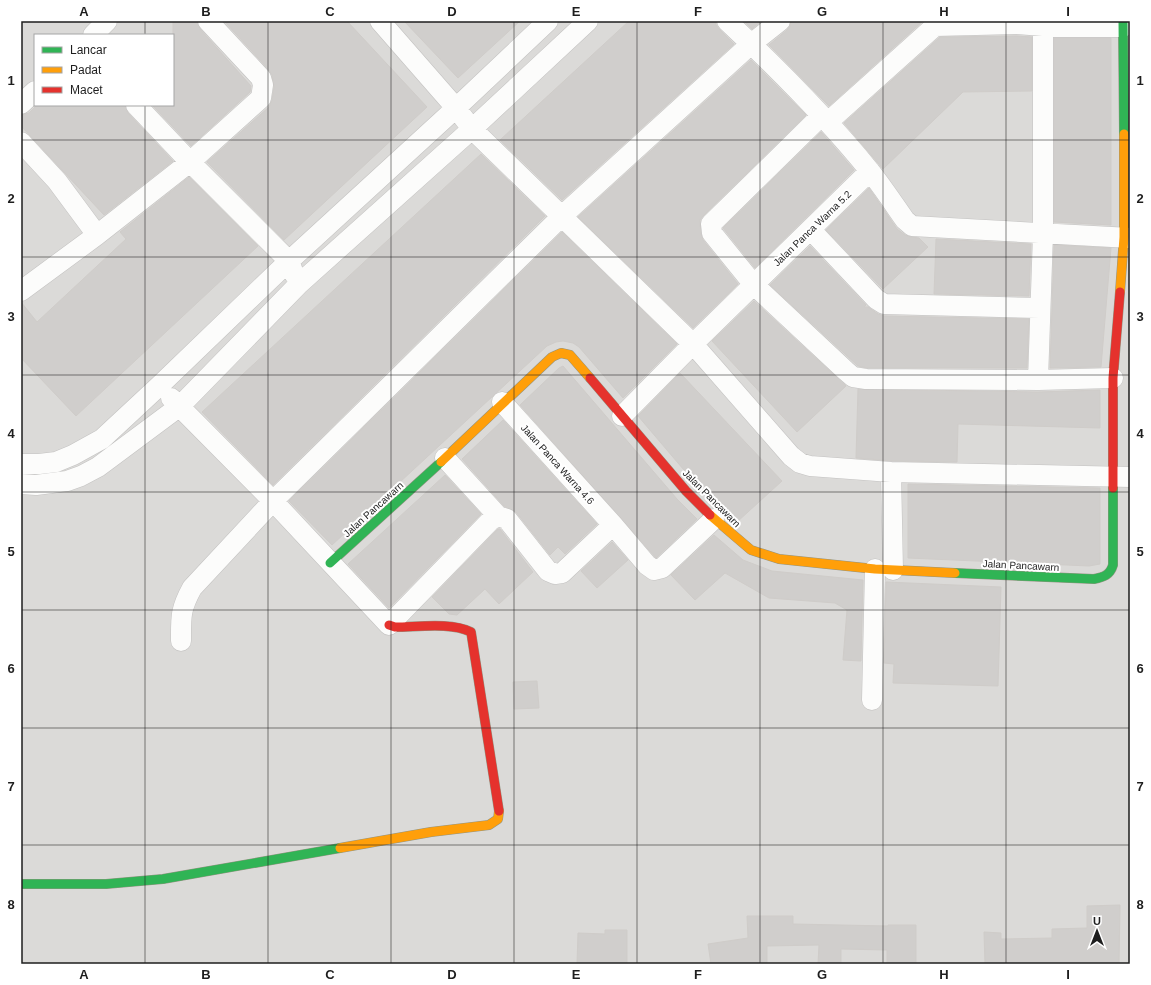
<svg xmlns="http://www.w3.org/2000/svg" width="1151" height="985" viewBox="0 0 1151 985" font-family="Helvetica,sans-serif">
<rect width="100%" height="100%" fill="#eceae7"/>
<path fill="#dbdad8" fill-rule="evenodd" d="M21 21H1130V964H21ZM35 35H173V105H35Z"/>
<path fill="#d0cecc" stroke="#cfccc9" d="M173 21H197L200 29 251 86 250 92 191 146 152 105H173Z
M224 21H347L427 107 284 240 207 162 269 107 272 100 274 87 272 75 269 70Z
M404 21H520L458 78Z
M629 21H716V25L719 29 734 44 562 200 500 140Z
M744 21H761L752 29Z
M791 21H923L829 106 769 45 787 30 790 26Z
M1017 36 1032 37V91L963 92 883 169 844 123 940 37Z
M1054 38H1111V225L1054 222Z
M751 60 806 115 703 216 700 220 701 234 703 240 738 284 693 328 578 217Z
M37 105H125L128 113 173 161 104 215 21 126V115L29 113Z
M821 132 854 170 755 268 723 228Z
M481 154 545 216 273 485 202 412Z
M189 177 258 246 76 416 21 358V302L37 322 126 239 120 232Z
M869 188 897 229 905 235 911 237 919 238 928 247 883 289 826 230Z
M562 232 677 344 623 398 579 347 573 343 563 341 556 342 547 346 332 545 289 501Z
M936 239 1031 244 1029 296 934 294Z
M1054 245 1111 248 1101 367 1050 368Z
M810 246 866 305 864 307H868L878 314 884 316 1029 319 1027 368H867L858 366 770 285Z
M754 301 846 386 797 432 712 341Z
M563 366 677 499 697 519 656 558 520 405 559 368Z
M680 373 782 481 737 522 722 510 695 483 638 416Z
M858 389 1038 392 1100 390V428L958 424 957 462 892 461 856 458Z
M503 420 597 524 565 554 558 547 550 555 516 512 504 506 462 459Z
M445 475 481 514 389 608 348 564Z
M908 484 1100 488V564L1089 566 908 558Z
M498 529H500L533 572 499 604 485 589 457 615 449 614 432 597Z
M714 535 743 560 772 571 863 580 861 661 843 660 847 610 835 603 769 598 725 573 695 600 671 575Z
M612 542 628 560 597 588 581 571Z
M886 582 1001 587 998 686 893 683 894 664 884 663Z
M537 681 539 708 514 709 513 682Z
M1120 905 1119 964H985L984 932 1001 933V939L1052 938V929L1087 928V906Z
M747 916H793V924L888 926V925H916V964H887V950L841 949V964H818L819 945 767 946V964H711L708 944 748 938Z
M605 930H627V964H577L578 933 605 934Z"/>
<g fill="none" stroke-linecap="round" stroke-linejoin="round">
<defs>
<path id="street" d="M380 21 456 108 472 129 693 344 791 456 800 463 810 466 891 472 1130 477
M727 21C777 68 826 117 869 170 882 186 893 203 905 220L912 226 1130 238
M93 35 107 21
M21 104 35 91
M136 105 190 162 289 261 294 274
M821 116 711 224 712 233 754 285 846 371 853 377 866 379 1038 380 1113 378
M828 122 935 26 1017 24 1056 27H1123
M21 142 57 181 97 235
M811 230 876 299 884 304 1040 308
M21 291 97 235 190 162 261 98 263 85 261 78 208 21
M1038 380 1043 234V26
M171 398 273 501 389 625 491 520 498 516 507 519 548 571 555 574 562 573 613 525
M502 402 613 525 647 565 654 570 662 568 714 519
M622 416 693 344 870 171
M445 458 498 516
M21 464H39L56 462 73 455 102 439 159 386 289 261 456 108 548 21
M891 472 893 570
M21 484 36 485 67 481 81 476 98 467 180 406 299 284 472 129 588 21
M181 641C181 617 180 610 192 588L273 501 562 216 751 44 780 21
M872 700 875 569"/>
<path id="fast" d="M1123 21 1124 134
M330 563 441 462
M955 573 1094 579C1104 577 1110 575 1113 565V488
M21 884H106L163 879 340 848"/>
<path id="slow" d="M1120 292 1124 237V134
M441 462 552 357 561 353 570 355 590 378
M710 515 751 550 779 559 875 569 955 573
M340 848 431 832 489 825 498 819 499 811"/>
<path id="jam" d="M590 378 686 491 710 515
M1113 488V378L1120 292
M389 625 395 627C418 627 451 622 471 632L499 811"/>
</defs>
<use href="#street" stroke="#c3c2c1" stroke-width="21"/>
<use href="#fast" stroke="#939481" stroke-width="10"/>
<use href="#slow" stroke="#939481" stroke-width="10"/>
<use href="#jam" stroke="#939481" stroke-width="10"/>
<use href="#street" stroke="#fcfcfb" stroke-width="20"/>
<use href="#fast" stroke="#30b455" stroke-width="9"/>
<use href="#slow" stroke="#ff9f0a" stroke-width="9"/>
<use href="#jam" stroke="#e5322d" stroke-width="9"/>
</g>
<path fill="none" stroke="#1e1e1e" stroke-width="1" stroke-opacity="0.55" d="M145 21V35M268 21V964M391 21V964M514 21V964M637 21V964M760 21V964M883 21V964M1006 21V964M145 105V964M21 140H1130M21 257H1130M21 375H1130M21 492H1130M21 610H1130M21 728H1130M21 845H1130"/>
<g text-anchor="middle" stroke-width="4" stroke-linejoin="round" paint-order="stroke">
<g font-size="10" fill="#1e1e1e" stroke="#fff">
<text transform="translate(812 228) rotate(-44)" y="4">Jalan Panca Warna 5.2</text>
<text transform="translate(558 464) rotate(48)" y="4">Jalan Panca Warna 4.6</text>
<text transform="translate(712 498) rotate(45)" y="4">Jalan Pancawarn</text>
<text transform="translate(373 509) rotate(-42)" y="4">Jalan Pancawarn</text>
<text transform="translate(1021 565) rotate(3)" y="4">Jalan Pancawarn</text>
</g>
</g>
<rect width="1151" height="985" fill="none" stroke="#ffffff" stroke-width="44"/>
<rect x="34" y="34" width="140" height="72" fill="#ffffff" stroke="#a5a5a5"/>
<rect x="42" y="47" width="20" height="6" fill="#30b455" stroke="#a5a5a5"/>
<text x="70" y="54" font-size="12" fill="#1e1e1e">Lancar</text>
<rect x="42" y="67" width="20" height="6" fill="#ff9f0a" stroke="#a5a5a5"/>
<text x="70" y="74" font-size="12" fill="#1e1e1e">Padat</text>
<rect x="42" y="87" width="20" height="6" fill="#e5322d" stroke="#a5a5a5"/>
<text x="70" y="94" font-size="12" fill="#1e1e1e">Macet</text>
<g transform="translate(1097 931)" stroke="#ffffff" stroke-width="3" paint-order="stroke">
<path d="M0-3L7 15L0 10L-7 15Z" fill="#1e1e1e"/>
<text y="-6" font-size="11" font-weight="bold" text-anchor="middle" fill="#1e1e1e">U</text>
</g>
<rect x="22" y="22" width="1107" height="941" fill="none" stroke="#1e1e1e" stroke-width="1.5"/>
<g font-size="13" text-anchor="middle" font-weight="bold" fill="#1e1e1e">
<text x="84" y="16">A</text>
<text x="206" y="16">B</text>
<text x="330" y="16">C</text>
<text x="452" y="16">D</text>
<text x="576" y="16">E</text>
<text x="698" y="16">F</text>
<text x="822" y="16">G</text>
<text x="944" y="16">H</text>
<text x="1068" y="16">I</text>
<text x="11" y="85">1</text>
<text x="1140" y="85">1</text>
<text x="11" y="203">2</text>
<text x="1140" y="203">2</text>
<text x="11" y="321">3</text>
<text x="1140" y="321">3</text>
<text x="11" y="438">4</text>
<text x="1140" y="438">4</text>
<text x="11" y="556">5</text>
<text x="1140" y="556">5</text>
<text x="11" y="673">6</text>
<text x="1140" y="673">6</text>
<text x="11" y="791">7</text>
<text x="1140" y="791">7</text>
<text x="11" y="909">8</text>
<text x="1140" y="909">8</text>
<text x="84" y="979">A</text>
<text x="206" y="979">B</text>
<text x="330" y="979">C</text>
<text x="452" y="979">D</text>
<text x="576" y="979">E</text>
<text x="698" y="979">F</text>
<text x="822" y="979">G</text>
<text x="944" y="979">H</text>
<text x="1068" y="979">I</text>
</g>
</svg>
